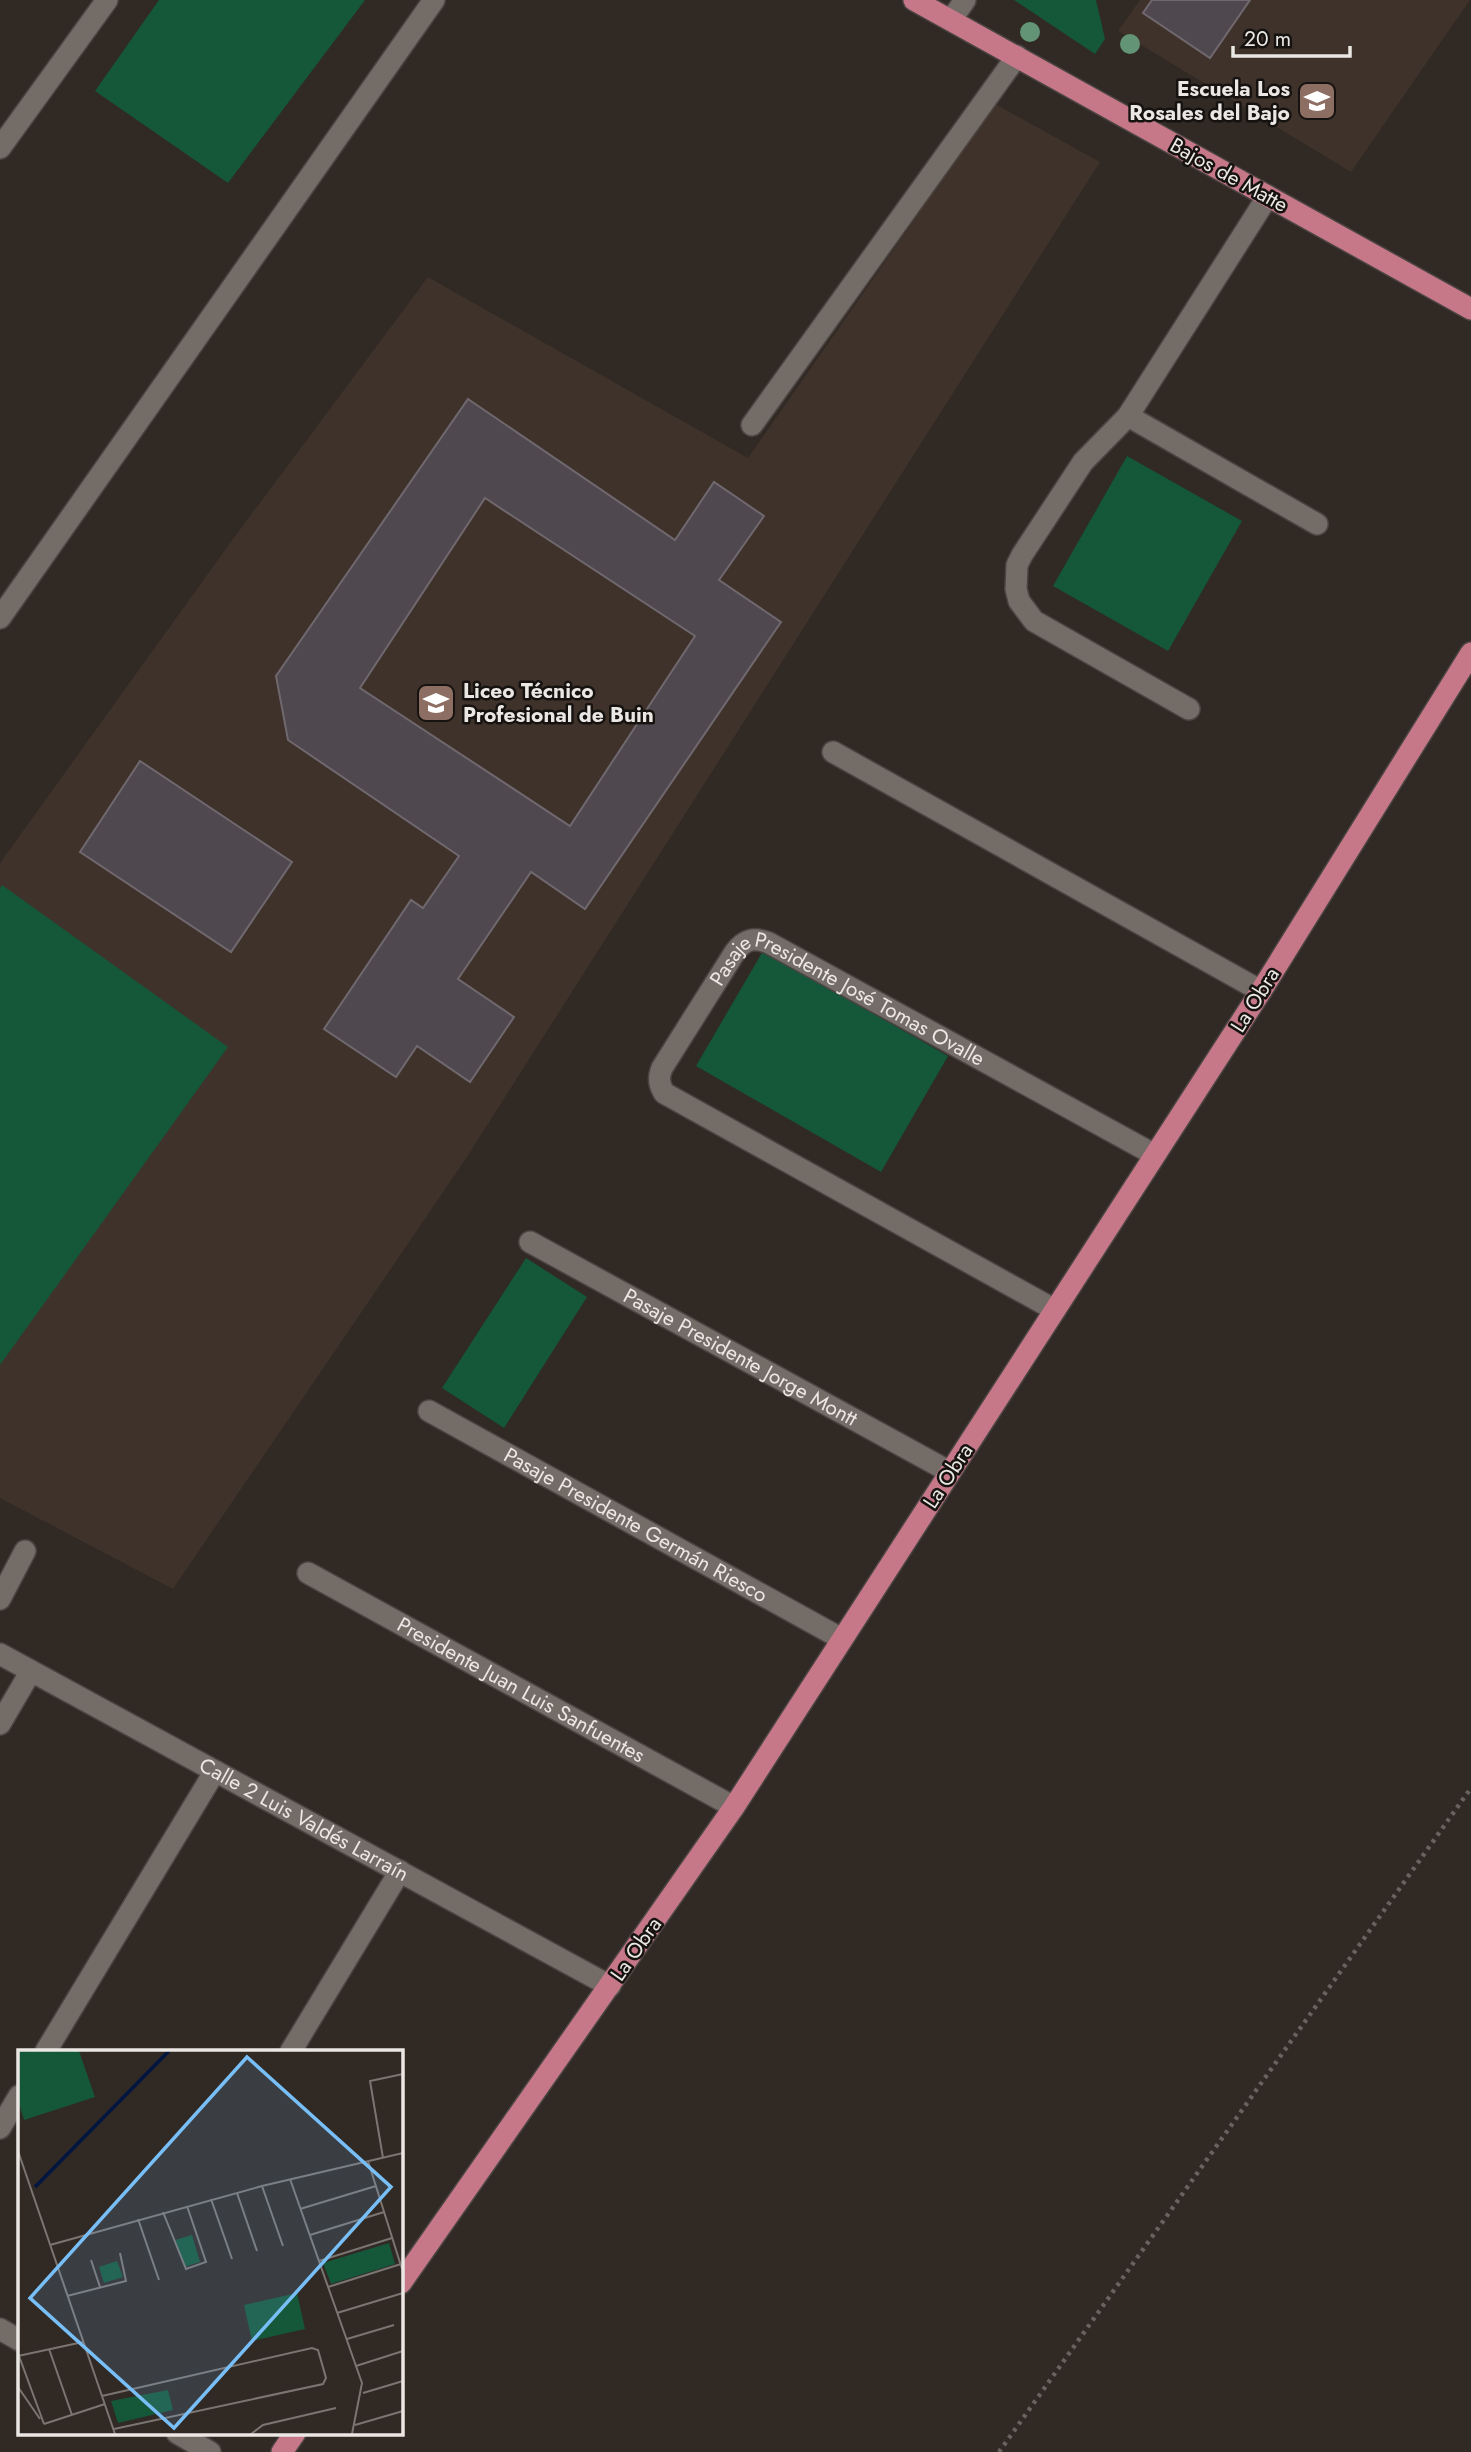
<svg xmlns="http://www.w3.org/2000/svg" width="1471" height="2452" viewBox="0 0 1471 2452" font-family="Jost,sans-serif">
<rect width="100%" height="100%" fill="#302924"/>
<path fill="#3f322b" d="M1140 0H1470L1351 172 1118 31Z
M995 104 1100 162 467 1157 173 1589 0 1498V863L230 543 428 277 748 458Z"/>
<path fill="#155739" d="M159 0H365L228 183 95 91Z
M1014 0H1096L1105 39 1095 54Z
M1127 456 1242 521 1168 651 1053 586Z
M2 885 228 1047 0 1365V888Z
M763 951 948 1056 881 1172 696 1066Z
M526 1258 587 1297 504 1428 442 1388Z"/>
<path fill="#4f494f" stroke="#6f686e" stroke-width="2" fill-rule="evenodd" d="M1152 0H1250L1210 58 1143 13Z
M468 399 675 540 714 482 764 516 719 580 781 622 585 909 531 872 458 979 514 1017 470 1082 417 1046 396 1077 324 1029 411 900 423 908 459 856 288 740 276 676ZM485 498 695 636 570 826 360 688Z
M140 761 292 862 231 952 80 852Z"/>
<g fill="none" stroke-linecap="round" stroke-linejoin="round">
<defs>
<g id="minor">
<path d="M951 20 965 0"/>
<path d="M0 148 107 0"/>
<path d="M1128 416 1317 524"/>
<path d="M752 425 1017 56"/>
<path d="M0 618 434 0"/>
<path d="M1189 709 1034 621 1019 601 1016 589 1017 565 1022 555 1083 462 1128 416 1268 196"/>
<path d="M833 752 1261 991"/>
<path id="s1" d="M530 1242 950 1472"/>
<path id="s2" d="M1055 1310 664 1093C659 1084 658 1078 662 1068L735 952C745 939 754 937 769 943L1155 1155"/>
<path id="s3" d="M429 1411 842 1639"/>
<path id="s4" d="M308 1573 734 1807"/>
<path d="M0 1599 25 1551"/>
<path id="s5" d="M0 1654 610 1986"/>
<path d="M0 1724 31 1671"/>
<path d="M46 2051 215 1771"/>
<path d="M291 2051 400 1871"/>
<path d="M0 2128 19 2096"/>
<path d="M0 2329 19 2340"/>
<path d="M177 2433 210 2452"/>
</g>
<path id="major" d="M914 0 1471 309
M401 2283 734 1807 1261 991 1471 653
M282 2452 295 2433"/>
</defs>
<use href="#minor" stroke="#4b4441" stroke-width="24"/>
<use href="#major" stroke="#4b4441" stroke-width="24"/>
<path stroke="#69635f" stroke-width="4.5" stroke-dasharray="3.5 5" stroke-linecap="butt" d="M999 2452 1471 1788"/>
<use href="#minor" stroke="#746c67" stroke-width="21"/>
<use href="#major" stroke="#c67889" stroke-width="21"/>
</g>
<g fill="#639476">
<circle cx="1030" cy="32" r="10"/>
<circle cx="1130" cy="44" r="10"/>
</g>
<defs>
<symbol id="school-square" viewBox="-11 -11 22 22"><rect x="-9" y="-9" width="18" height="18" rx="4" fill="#8d6e63" stroke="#151210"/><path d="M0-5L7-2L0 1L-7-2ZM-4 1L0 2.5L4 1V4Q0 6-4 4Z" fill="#fff"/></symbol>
</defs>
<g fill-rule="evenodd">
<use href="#school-square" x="1295" y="79" width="44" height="44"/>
<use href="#school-square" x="414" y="681" width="44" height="44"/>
</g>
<g text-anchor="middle" stroke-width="5" stroke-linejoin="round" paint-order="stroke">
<g font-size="21" font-weight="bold" fill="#ebe7e4" stroke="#151210" text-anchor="end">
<text x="1290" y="96">Escuela Los<tspan x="1290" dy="24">Rosales del Bajo</tspan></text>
<text x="463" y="698" text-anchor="start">Liceo Técnico<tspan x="463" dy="24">Profesional de Buin</tspan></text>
</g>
<g font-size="21" fill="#ebe7e4" stroke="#151210">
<text transform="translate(1229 175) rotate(29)" y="7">Bajos de Matte</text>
<text transform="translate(1255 1000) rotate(-58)" y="7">La Obra</text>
<text dy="7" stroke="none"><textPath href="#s2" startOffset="733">Pasaje Presidente José Tomas Ovalle</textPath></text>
<text dy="7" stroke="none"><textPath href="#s1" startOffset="240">Pasaje Presidente Jorge Montt</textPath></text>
<text transform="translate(948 1476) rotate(-57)" y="7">La Obra</text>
<text dy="7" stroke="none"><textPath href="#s3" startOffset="236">Pasaje Presidente Germán Riesco</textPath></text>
<text dy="7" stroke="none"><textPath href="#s4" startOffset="243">Presidente Juan Luis Sanfuentes</textPath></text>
<text dy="7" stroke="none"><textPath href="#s5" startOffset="346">Calle 2 Luis Valdés Larraín</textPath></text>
<text transform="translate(636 1949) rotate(-55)" y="7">La Obra</text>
</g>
</g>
<g transform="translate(18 2050)">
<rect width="385" height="385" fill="#302924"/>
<path d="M0 1H61L77 47 6 70 0 51ZM174 185 182 212 166 217 157 190ZM371 193 377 214 313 234 305 213ZM99 211 105 227 86 233 81 217ZM279 243 287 279 234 291 226 255ZM150 340 155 360 100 373 93 351Z" fill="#155739"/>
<path fill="none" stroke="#001641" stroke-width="3.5" d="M17 137 151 1"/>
<path fill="none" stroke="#7b7571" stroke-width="2" d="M0 101 97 384M365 108 352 31 385 24M350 111 385 222M272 129 344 333 334 384M244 136 265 196M219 143 239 201M193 149 214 209M282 159 358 136M145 162 168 219 188 212 169 156M120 169 141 230M292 185 366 162M32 195 244 136 385 103M73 210 82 237M301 211 374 188M310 237 383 214M49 246 108 231 102 203M319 263 385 243M329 289 376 275M31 299 54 365M0 306 65 292M1 306 26 374M338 316 385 301M0 337 22 369M345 343 385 331M84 346 294 298 300 300 308 328 305 334 96 379M26 374 87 354M337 375 385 361M233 384 245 375 318 358"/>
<path fill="#78bff8" fill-opacity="0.15" stroke="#78bff8" stroke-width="3.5" d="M229 7 373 137 156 378 12 248Z"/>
<rect width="385" height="385" fill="none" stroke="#ebe7e4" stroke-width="3.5"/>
</g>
<path d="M1233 46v10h117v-10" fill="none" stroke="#ebe7e4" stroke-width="3.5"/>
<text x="1244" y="46" font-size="21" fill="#ebe7e4" stroke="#151210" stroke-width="5" paint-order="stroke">20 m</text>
</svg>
